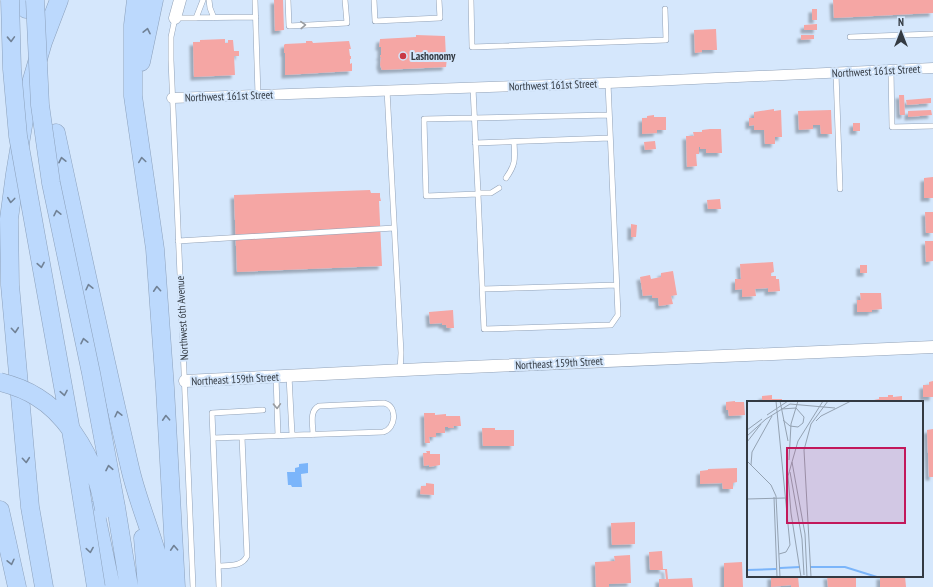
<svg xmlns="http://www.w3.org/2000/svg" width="933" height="587" viewBox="0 0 933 587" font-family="'PT Sans Narrow',sans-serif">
<defs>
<filter id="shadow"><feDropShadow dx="-3.5" dy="3.5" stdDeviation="1" flood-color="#0004"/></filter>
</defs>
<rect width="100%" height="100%" fill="#d5e7fc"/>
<path fill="#7bb5fa" d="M308 463V473L301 474 302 487H292L291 485H288L287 472H295V468L299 467V464Z"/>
<path fill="#f5a6a4" filter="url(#shadow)" d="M274 0H283L284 30 275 31Z
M833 0H933V13L834 18Z
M812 9H817V20H812Z
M817 24V30H804V25Z
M716 29 717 50H702V52L695 53 694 30Z
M416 35 445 36 446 58H447L446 67 382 70 380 65 381 57H380V55H381V47H379L380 39 416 37Z
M801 35H814V39L801 40Z
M225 39V43H228V40H233L234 51H239V56H234L235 75 194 77 193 42H200V40Z
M306 41H312L313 43 349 41 351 49H349L350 56H351V59H350V64L352 63V71L285 75V53H284V45L285 44 306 43Z
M899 95H904L905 115H900Z
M931 98V103L907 105 906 100Z
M774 109V111L781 110 782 137H775V144H765L764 130H754V125L749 126V118H754V112Z
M831 110 832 134H821L820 125H813V129L799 130 798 111Z
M931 110 932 115 908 117V111Z
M654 115V117H666V130H657V133L642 134V118H647V116Z
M853 123H860V131H853Z
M710 129H721L722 153H706V149H700V147H699V154H696L697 166 687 167 686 136H694L693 132H702V130Z
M655 141 656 149 645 150 644 142Z
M933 177V198H924V178Z
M370 190 371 193H380V197L381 201H379L382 266 237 272 234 195Z
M720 199 721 209H708L707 200Z
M925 212H933V233H926Z
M631 224 637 225 636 237H631Z
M925 241H933V261L926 262Z
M773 262 774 272 771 273V276H776V279H779L780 291 768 292V288L755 289 756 296 742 297V289L735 290V279H741L740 264Z
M860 265H867V273H860Z
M673 271 677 295 671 296 673 304 659 306 658 298H652V295L643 296 640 277 650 275 651 279 661 277V273Z
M860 293H881L882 309 872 310V312H857V300H861Z
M453 310 454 328H447L446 325H442V323L430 324 429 312Z
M933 381V397H923V385H929V382Z
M772 395V399H782V401L792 400V402H762V396Z
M888 395H893V397L902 396V402H874V400L879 399V397H888Z
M735 401V402H744L745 415 729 416 728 410H726V402Z
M424 413H435V415L446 414V416H460L461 426H453L454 428H448V427H445V433H436V437H429L430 443H425Z
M482 428H495V430H514V446H483Z
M933 429V477H929L927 430Z
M426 451H430V454H440V465L429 467V465L424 466 423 453H427Z
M737 468V482L733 483V489H723L722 483 700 484V471L708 470V469Z
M426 483 434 484V495L420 494 421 486H426Z
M635 522V544L612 545 611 523Z
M662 551 663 569H667L668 579 692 578 693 587H659V579H666L665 570H650L649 552Z
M630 555 631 583 609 584V587H596L595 562 615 561 614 556Z
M742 562 743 587H724V563Z
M771 576H798L799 587H791V585L771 587Z
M827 576H856V587H828Z
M880 576H905L906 587H880Z"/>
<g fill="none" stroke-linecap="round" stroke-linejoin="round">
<defs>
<path id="service" d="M209 0 210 8 214 18
M255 0 258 95
M288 0 289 26 347 23 345 0
M374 0 375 21 440 18 439 0
M471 0 472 47 666 40 665 9
M196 18 203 0
M850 37 933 34
M891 70 892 127 933 126
M836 73 840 189
M608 83 618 315 611 325 484 329 478 194 426 196 424 119 609 115
M473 88 478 193H491L499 188
M387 90 401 353 400 371
M475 143 610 138
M506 178C516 164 515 159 514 142
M178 241 394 228
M482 289 617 285
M289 376 292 435
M276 377 278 436
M213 438 383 432C396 429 398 406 384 403L319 406C309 411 313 424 313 435
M218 566C229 565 242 567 247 556L242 437
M193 587 171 60V37L175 18 256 17
M219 587 212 413 263 410"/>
<path id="minor" d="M172 98 608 83 933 68"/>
<path id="tertiary" d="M175 18 180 0
M185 381 424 369 933 347"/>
<path id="motorway" d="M23 0 26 9
M136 0 133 25V96L155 249 165 388 176 587
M141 62 154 0
M56 133C80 245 104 356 130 468 139 508 158 545 164 587
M116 507 129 587
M0 510 17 587
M95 510 111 587
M143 538 147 587
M44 587 30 507 10 285 9 219 15 174 29 90 43 42 59 0"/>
</defs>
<use href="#service" stroke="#92a2b7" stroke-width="6"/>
<use href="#minor" stroke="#92a2b7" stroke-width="11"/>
<use href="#tertiary" stroke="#92a2b7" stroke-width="13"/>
<use href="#motorway" stroke="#8ca1bc" stroke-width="19"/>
<use href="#service" stroke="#fff" stroke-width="5"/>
<use href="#minor" stroke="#fff" stroke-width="10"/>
<use href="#tertiary" stroke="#fff" stroke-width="12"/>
<use href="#motorway" stroke="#bcd9fd" stroke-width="18"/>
<defs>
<path id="motorway-bridge" d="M10 0 12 69 18 136 73 442 96 587
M35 0 40 105 51 183 91 373 116 507
M0 382C12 385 26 390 37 397 64 413 86 448 96 477 100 487 102 499 104 509"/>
</defs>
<use href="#motorway-bridge" stroke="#8ca1bc" stroke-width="19" stroke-linecap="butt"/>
<use href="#motorway-bridge" stroke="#bcd9fd" stroke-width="18"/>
</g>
<defs><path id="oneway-chevron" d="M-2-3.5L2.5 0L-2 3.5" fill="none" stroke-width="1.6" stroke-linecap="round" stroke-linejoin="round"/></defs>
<g stroke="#999ca0">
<use href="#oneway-chevron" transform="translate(303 25) rotate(-2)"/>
<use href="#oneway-chevron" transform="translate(277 406) rotate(88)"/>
</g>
<g stroke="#718296">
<use href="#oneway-chevron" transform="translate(147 31) rotate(-78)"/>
<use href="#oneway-chevron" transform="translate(11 39) rotate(88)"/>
<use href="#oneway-chevron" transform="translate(62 160) rotate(-102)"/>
<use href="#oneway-chevron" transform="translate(142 160) rotate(-98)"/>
<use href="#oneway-chevron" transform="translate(11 200) rotate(97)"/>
<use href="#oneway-chevron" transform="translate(57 213) rotate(-102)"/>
<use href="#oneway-chevron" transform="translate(41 265) rotate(80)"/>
<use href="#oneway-chevron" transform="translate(89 287) rotate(-103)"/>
<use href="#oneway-chevron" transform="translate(157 289) rotate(-94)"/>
<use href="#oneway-chevron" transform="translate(15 330) rotate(85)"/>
<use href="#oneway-chevron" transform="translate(84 341) rotate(-102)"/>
<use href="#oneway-chevron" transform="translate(64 393) rotate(80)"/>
<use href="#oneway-chevron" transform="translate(118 414) rotate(-103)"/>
<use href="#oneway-chevron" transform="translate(166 418) rotate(-93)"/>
<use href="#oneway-chevron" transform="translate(26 460) rotate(85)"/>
<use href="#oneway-chevron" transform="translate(109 468) rotate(-101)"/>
<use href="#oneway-chevron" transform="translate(174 548) rotate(-93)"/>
<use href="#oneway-chevron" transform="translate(90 550) rotate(81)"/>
<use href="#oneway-chevron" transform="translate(11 562) rotate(77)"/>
</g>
<circle fill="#c93945" stroke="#d5e7fc" stroke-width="1.5" cx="403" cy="56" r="4"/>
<g text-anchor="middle" stroke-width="4" stroke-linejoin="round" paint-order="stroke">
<g font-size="11" font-weight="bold" fill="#333a42" stroke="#d5e7fc" text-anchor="start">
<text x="411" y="60">Lashonomy</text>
</g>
<g font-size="11" fill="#333a42" stroke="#d5e7fc">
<text transform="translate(876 71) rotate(-3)" y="4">Northwest 161st Street</text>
<text transform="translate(553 85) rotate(-2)" y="4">Northwest 161st Street</text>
<text transform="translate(229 96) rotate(-2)" y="4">Northwest 161st Street</text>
<text transform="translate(182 318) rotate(-93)" y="4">Northwest 6th Avenue</text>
<text transform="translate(559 363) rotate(-3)" y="4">Northeast 159th Street</text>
<text transform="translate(235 379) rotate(-3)" y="4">Northeast 159th Street</text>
</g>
</g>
<g transform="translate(747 401)">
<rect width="176" height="176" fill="#d5e7fc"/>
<path fill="none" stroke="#7bb5fa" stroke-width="2" d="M63 166H98L130 176M33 167 53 166M0 169 29 168"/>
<path fill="none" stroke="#94a2b2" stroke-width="1" d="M29 0 43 144 39 151 32 153M33 0 41 40M34 8 49 7 57 16 56 22 51 26 43 25 36 19M20 14 41 0M69 20 74 15 104 0M0 29 15 18M0 35 19 18 43 3 88 7M0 41 14 23M42 59 44 23 51 0M0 60 24 84 29 95 33 176M45 61 58 133 60 176M4 64 5 51 25 15M43 71 55 138 57 174M27 96 30 176M0 98 38 97M54 176 44 112 41 75 51 40 76 0M64 176 57 49 64 23 81 0"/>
<path fill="#c2185b" fill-opacity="0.15" stroke="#c2185b" stroke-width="2" d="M40 47H158V122H40Z"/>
<rect width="176" height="176" fill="none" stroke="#333a42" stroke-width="2"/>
</g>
<g transform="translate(901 32)" stroke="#d5e7fc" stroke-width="3" paint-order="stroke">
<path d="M0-3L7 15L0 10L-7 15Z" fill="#333a42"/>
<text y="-6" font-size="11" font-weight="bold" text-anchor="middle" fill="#333a42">N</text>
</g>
</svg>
